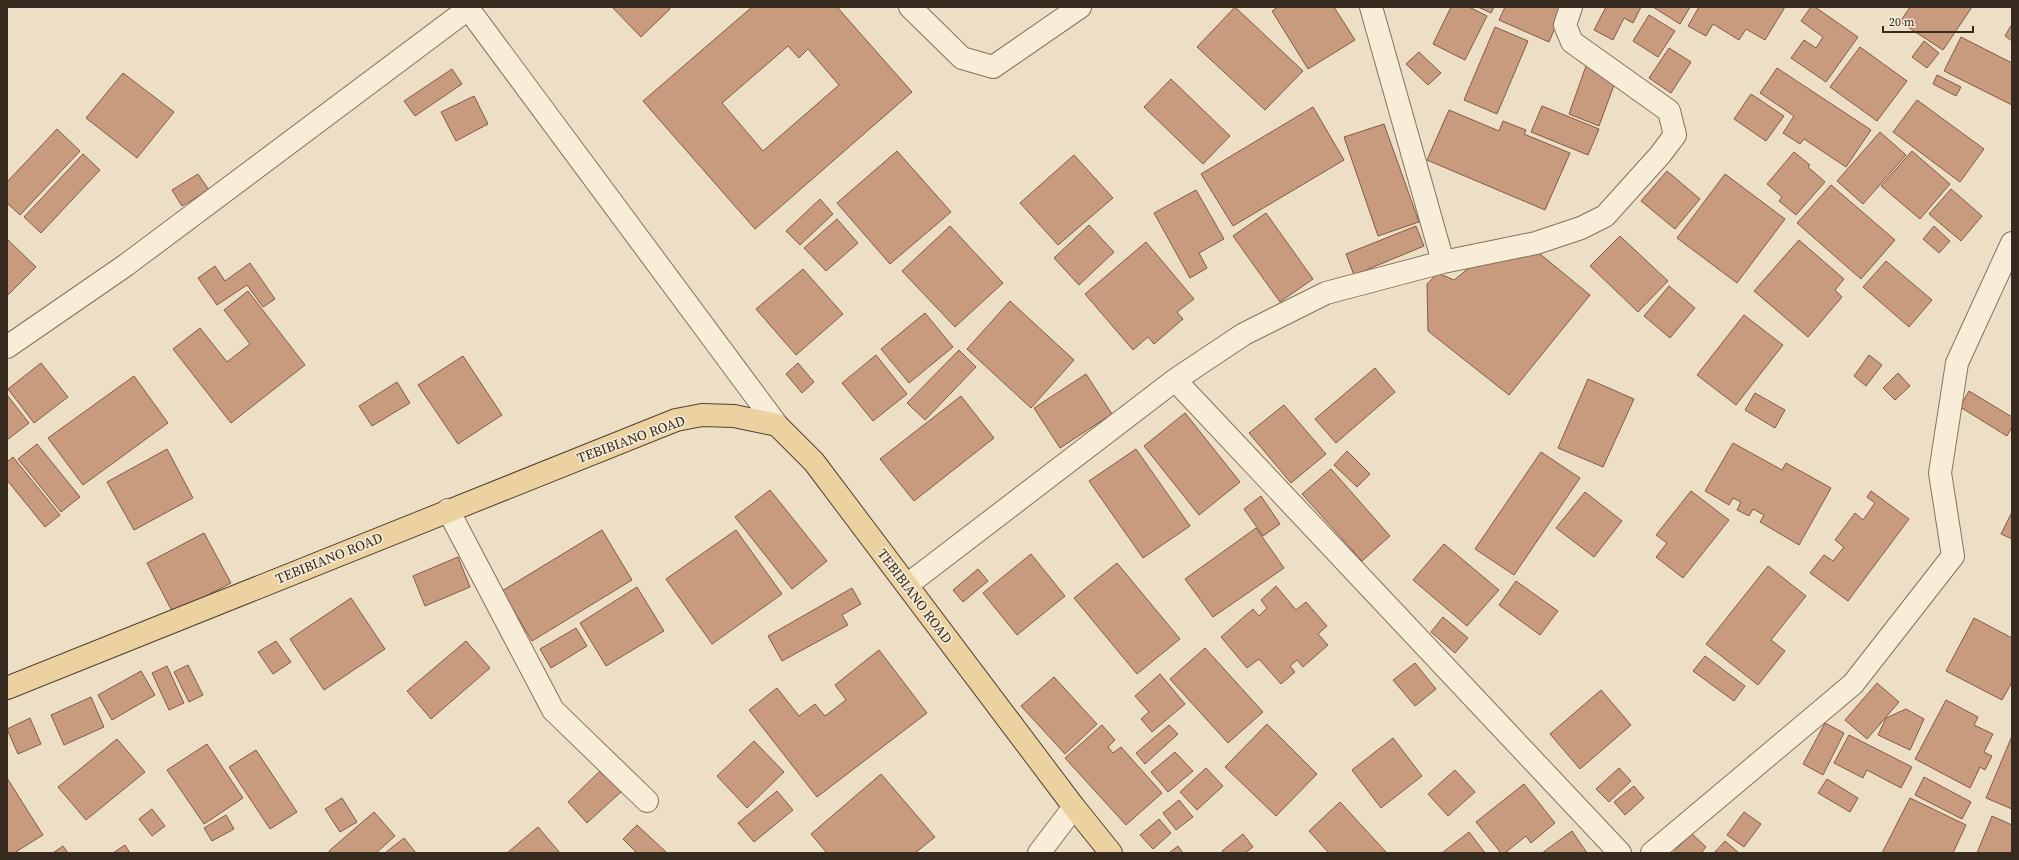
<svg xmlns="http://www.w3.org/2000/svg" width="2019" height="860" viewBox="0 0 2019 860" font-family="'Source Serif 4',serif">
<rect width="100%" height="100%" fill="#ecdfc6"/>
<path fill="#c89a7e" stroke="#845b44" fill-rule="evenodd" d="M612 7H668L670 9 641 37Z
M752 7H837L912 92 755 229 643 101ZM788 46 799 58 808 49 839 85 763 151 722 103Z
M1235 7 1303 71 1265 110 1197 47Z
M1278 7H1334L1355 40 1308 69 1272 11Z
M1451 7H1469L1487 16 1465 60 1433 44Z
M1478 7H1494L1491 13Z
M1505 7H1564L1549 42 1499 20Z
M1606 7H1641L1633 23 1624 18 1613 40 1594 30Z
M1653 7H1690L1680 24Z
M1699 7H1785L1765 40 1746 29 1739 40 1713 24 1706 36 1688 26Z
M1811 7H1815L1858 37 1826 82 1791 58 1804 40 1816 48 1823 37 1801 21Z
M1910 7H1972L1943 50 1900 22Z
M1649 15 1675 31 1658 57 1633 41Z
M2012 24V41L2005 36Z
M1495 27 1528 41 1497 114 1464 100Z
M1961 37 2012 63V105L1944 71Z
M1924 41 1939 53 1927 68 1912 57Z
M1860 47 1907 81 1877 121 1830 87Z
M1669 48 1691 62 1671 93 1649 78Z
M1419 52 1441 73 1428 85 1406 64Z
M1586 66 1617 77 1599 126 1569 114Z
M1777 68 1871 130 1846 167 1804 139 1800 144 1783 133 1794 116 1760 93Z
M452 69 462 84 415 116 404 101Z
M123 73 174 112 137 158 86 118Z
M1937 75 1961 87 1956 96 1933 84Z
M1171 79 1230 136 1203 164 1144 107Z
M1751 94 1784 116 1766 141 1734 119Z
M474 96 488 124 456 141 441 112Z
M1917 100 1984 149 1960 182 1893 132Z
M1542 106 1599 129 1588 155 1531 132Z
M1313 107 1344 160 1233 226 1201 174Z
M1449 110 1499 131 1503 121 1526 130 1524 134 1570 153 1545 210 1427 160Z
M1384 124 1419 222 1378 236 1344 137Z
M57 129 80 151 20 215 7 203V182Z
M1880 132 1906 155 1863 204 1837 181Z
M897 151 951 212 890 264 837 203Z
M1912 151 1950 184 1920 219 1881 186Z
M1794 152 1810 165 1808 167 1825 182 1796 215 1779 201 1782 197 1767 184Z
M83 154 100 170 41 233 24 217Z
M1074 155 1113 198 1058 245 1020 203Z
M1667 171 1700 199 1675 229 1641 201Z
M198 174 209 190 182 206 172 190Z
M1725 174 1785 219 1737 283 1677 238Z
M1831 185 1895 240 1861 279 1797 223Z
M1951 189 1982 216 1961 241 1929 214Z
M1196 190 1224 239 1199 253 1207 268 1190 278 1154 213Z
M820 199 833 214 800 245 786 231Z
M1266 213 1313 279 1280 302 1233 236Z
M837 219 858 243 826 271 804 248Z
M1089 225 1114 252 1079 285 1054 258Z
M950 226 1003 283 955 327 902 271Z
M1416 226 1424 246 1354 275 1346 254Z
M1934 226 1950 241 1939 253 1923 239Z
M1620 236 1668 281 1638 312 1590 266Z
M7 239 36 267 7 296Z
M1799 240 1844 279 1835 290 1842 297 1808 337 1754 291Z
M1146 242 1194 299 1177 312 1183 319 1154 344 1148 337 1133 350 1085 294Z
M1534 249 1590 295 1509 395 1428 331 1427 284 1438 273 1454 280 1469 268Z
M1886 261 1932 300 1909 327 1863 287Z
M250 263 275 299 263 307 247 285 217 305 198 278 215 266 225 281Z
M803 269 843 314 796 355 756 309Z
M1669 286 1695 308 1670 338 1644 316Z
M248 291 305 365 231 423 173 349 200 328 227 362 250 344 224 310Z
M1010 301 1074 360 1031 408 967 349Z
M925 313 953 347 909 383 881 349Z
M1744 315 1783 345 1736 405 1697 375Z
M959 350 976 367 925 420 907 403Z
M876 355 907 394 873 421 842 383Z
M1869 355 1882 365 1866 386 1854 376Z
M463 356 502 415 458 444 418 385Z
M41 363 68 397 34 423 8 389Z
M798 363 814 382 802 393 786 374Z
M1375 368 1395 392 1336 443 1315 419Z
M1898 373 1910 386 1895 400 1883 388Z
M1086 374 1112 414 1060 448 1034 408Z
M134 376 168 423 83 485 48 438Z
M1588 379 1634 399 1603 467 1558 448Z
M397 382 410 403 372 426 359 406Z
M1969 391 2012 417V427L2007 436 1960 407Z
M1755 393 1785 410 1775 428 1745 410Z
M7 395 29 423 7 440Z
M961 396 994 438 914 501 880 459Z
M1284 405 1326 454 1291 483 1249 433Z
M1185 413 1240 482 1199 515 1144 446Z
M1733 443 1782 470 1786 463 1831 488 1799 545 1760 522 1764 515 1753 509 1749 516 1737 510 1741 502 1733 498 1729 505 1705 491Z
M37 444 80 497 61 512 18 459Z
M167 449 193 498 134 530 107 482Z
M1136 449 1190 526 1143 558 1089 481Z
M1347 451 1370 474 1357 487 1334 465Z
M1541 452 1580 478 1514 575 1475 549Z
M13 457 60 515 45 527 7 480V462Z
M1331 469 1390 536 1362 561 1302 494Z
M770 490 827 561 792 589 735 517Z
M1691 491 1729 520 1683 578 1656 557 1667 543 1656 535Z
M1871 491 1909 519 1848 601 1810 573 1824 555 1833 561 1844 547 1835 540 1855 513 1863 520 1875 503 1867 497Z
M1585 492 1622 521 1594 557 1556 528Z
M1261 496 1280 524 1263 536 1244 509Z
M2012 512V539L2001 534Z
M1256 528 1284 568 1213 617 1185 579Z
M602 530 632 580 532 641 502 591Z
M736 530 782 594 712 644 666 579Z
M204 533 231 583 173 613 147 563Z
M1444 544 1499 590 1467 626 1413 580Z
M1031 554 1065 596 1017 635 983 593Z
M458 557 470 587 425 606 413 576Z
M1117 563 1180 639 1137 674 1074 598Z
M1768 566 1806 596 1771 640 1785 651 1758 685 1706 644Z
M978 569 988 581 963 602 953 590Z
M1516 581 1558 611 1540 635 1499 605Z
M1276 586 1296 610 1306 602 1327 626 1318 634 1328 645 1303 667 1297 660 1290 666 1295 672 1281 684 1259 659 1247 668 1221 637 1253 609 1259 616 1267 608 1261 600Z
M637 587 664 631 606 666 580 623Z
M852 588 861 604 842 615 848 625 782 661 768 636Z
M351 598 385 649 324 690 290 639Z
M1443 617 1468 638 1455 653 1431 632Z
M1974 618 2012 638V682L2002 700 1946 671Z
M576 628 587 646 551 668 540 649Z
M276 641 291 662 273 674 258 652Z
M466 641 490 668 431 719 407 691Z
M1205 648 1263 712 1228 743 1170 679Z
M879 650 927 713 817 797 749 710 777 688 799 716 815 704 825 716 846 700 835 685Z
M1705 656 1745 686 1734 701 1693 671Z
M1415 663 1436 689 1415 706 1393 680Z
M188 665 203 695 189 702 174 672Z
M167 666 184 703 169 710 152 673Z
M141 671 155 695 112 720 98 695Z
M1160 674 1185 704 1152 732 1141 719 1149 712 1135 696Z
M1054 677 1097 724 1065 754 1021 706Z
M1877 683 1899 702 1867 739 1845 720Z
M1601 690 1631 725 1580 769 1550 734Z
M91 697 104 727 64 745 51 715Z
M1946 700 1978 717 1974 725 1993 734 1984 752 1992 756 1985 770 1980 767 1970 788 1915 759Z
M1906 709 1924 719 1910 750 1878 735 1886 718Z
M30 718 41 744 18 754 7 729Z
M1825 723 1844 733 1823 775 1803 764Z
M1267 724 1317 774 1276 816 1225 767Z
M1102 725 1115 740 1108 747 1113 753 1121 747 1162 793 1126 825 1065 758Z
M1169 725 1178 734 1145 764 1136 753Z
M1849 735 1912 767 1901 788 1867 770 1863 778 1834 763Z
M2012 736V809L1986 798Z
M1393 738 1422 776 1381 808 1352 770Z
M117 739 145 772 86 820 58 787Z
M754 741 784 772 747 808 717 776Z
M207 744 243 798 204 824 167 770Z
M256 750 297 812 270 829 229 767Z
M1175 752 1193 771 1168 792 1151 772Z
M1206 768 1223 786 1197 810 1180 792Z
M1619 768 1631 781 1609 802 1596 789Z
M601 770 622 791 587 823 568 802Z
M1455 770 1475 792 1448 816 1428 794Z
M881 774 935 837 915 853H827L811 834Z
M1924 777 1971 802 1962 819 1915 795Z
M7 778 43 835 14 853H7Z
M1827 779 1858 798 1850 812 1818 793Z
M1524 784 1555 823 1531 843 1526 836 1505 853H1501L1476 822Z
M1634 786 1644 798 1625 815 1614 802Z
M777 791 793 810 754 842 738 823Z
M342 798 357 822 340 832 325 809Z
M1910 798 1966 825 1953 853H1882Z
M1179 800 1193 817 1176 830 1163 813Z
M1340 802 1386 852 1385 853H1329L1309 831Z
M152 809 165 826 152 836 139 819Z
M374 812 395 836 376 853H330L329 851Z
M1744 812 1761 824 1744 847 1727 835Z
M226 815 234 829 212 841 204 828Z
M1992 816 2012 825V853H1977Z
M1159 819 1171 833 1153 849 1140 835Z
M637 825 666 852 665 853H637L623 839Z
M538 827 560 853H507Z
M1572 831 1587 853H1542Z
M1469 832 1485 853H1442Z
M1691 833 1706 847 1701 853H1673Z
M1243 834 1253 847 1245 853H1224L1222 851Z
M404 838 416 853H385Z
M1725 841 1739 853H1714Z
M125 845 130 853H113Z
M63 846 68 853H53Z
M1178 846 1183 853H1169Z"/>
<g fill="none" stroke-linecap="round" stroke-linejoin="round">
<defs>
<path id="minor" d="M467 7 777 425
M910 7 962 58 993 67 1080 7
M1371 7 1443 262
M7 347 126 265 468 9
M1175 380 1620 853
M448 510 553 710 647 801
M907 585 1175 380 1244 334 1326 293 1443 262 1536 243 1581 228 1605 216 1660 155 1675 135 1669 111 1572 42 1565 25 1571 7
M1039 853 1074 807
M1652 853 1853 684 1953 556 1940 473 1957 363 2012 243"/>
<path id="major" d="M7 688 676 420 702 415 734 416 777 425 814 462 1074 807 1111 853"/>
</defs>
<use href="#minor" stroke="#86715c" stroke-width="24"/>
<use href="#major" stroke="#544030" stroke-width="24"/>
<use href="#minor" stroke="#f7edd8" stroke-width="22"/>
<use href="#major" stroke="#ecd2a0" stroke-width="22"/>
</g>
<g text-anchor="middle" stroke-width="3.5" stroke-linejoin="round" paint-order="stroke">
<g font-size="14" fill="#372a1f" stroke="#f4ead5">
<text transform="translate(631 439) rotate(-20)" y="5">TEBIBIANO ROAD</text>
<text transform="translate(329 558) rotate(-22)" y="5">TEBIBIANO ROAD</text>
<text transform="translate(915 596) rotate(53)" y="5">TEBIBIANO ROAD</text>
</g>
</g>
<rect width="2019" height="860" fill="none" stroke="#372a1f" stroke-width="16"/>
<path d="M1883 26v6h90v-6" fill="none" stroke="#372a1f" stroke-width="2"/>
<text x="1889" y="26" font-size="12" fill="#372a1f" stroke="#f4ead5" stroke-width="3" paint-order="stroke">20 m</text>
</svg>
